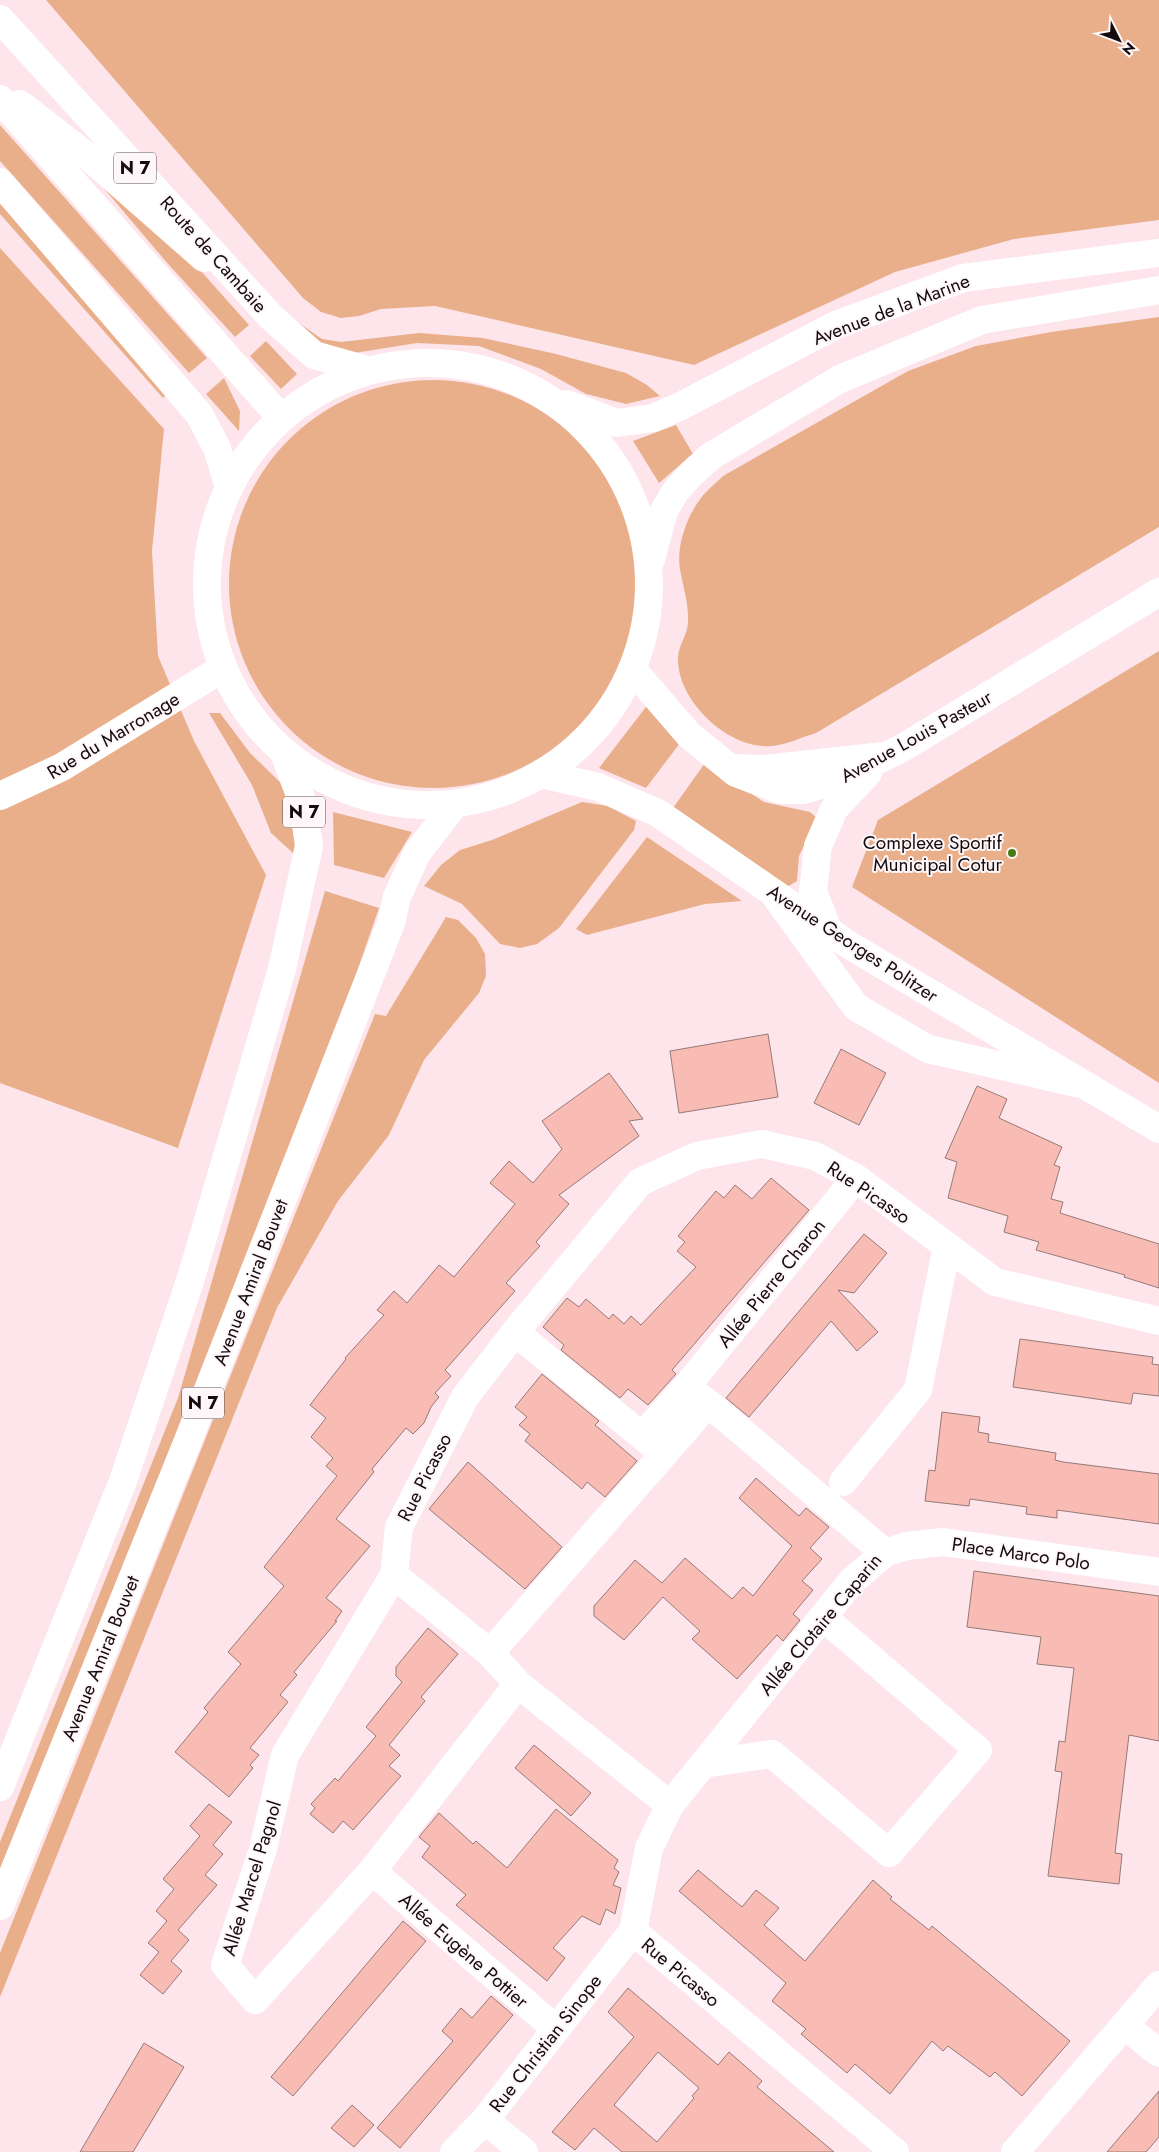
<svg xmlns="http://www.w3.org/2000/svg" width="1159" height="2152" viewBox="0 0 1159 2152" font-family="Jost,sans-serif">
<rect width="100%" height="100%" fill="#fde5eb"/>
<path fill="#e9af8b" d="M46 0H1159V220L1014 239 895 272 694 365 435 306 381 309 359 316 341 318 321 312 303 298Z
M0 125 207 358 189 373 0 161Z
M90 172 183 251 249 325 235 337 168 264Z
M0 201 170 391 163 398 0 214Z
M0 248 164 429 152 551 158 656 194 741 266 875 178 1148 0 1083Z
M1159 317V527L816 733C802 737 786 745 772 746 729 750 677 701 678 658 678 646 688 634 688 622 689 604 683 587 680 569 676 546 687 516 701 498 707 490 716 483 723 476L908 371 976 346 1051 332Z
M293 319 322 339 341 342 419 333 483 338 556 354 626 373 647 385 660 396 626 404 586 394 541 369 479 346 417 343 342 355 317 347Z
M266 341 297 374 281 389 250 356Z
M224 378 240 411 239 431 206 394Z
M229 584a204 204 0 1 1 408 0a204 204 0 1 1-408 0Z
M676 425 693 454 659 483 633 441Z
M1159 651V1083L852 887 878 820Z
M649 703 680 743 646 788 599 768Z
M209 713H220L250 753 285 787 297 831 294 854 271 833 252 785Z
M705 763 764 802 810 812 817 818 799 856 797 881 785 888 673 808Z
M582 802 608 806 636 821 634 830 559 928 537 944 520 948 500 944 462 904 424 886 441 865 460 850 492 840Z
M333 812 412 832 384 878 334 865Z
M647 837 742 901 705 904 587 935 576 929Z
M325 891 379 908 326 1062 0 1885V1842L178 1398Z
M446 917 458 920 476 938 485 954 486 976 479 993 424 1060 389 1135 338 1201 277 1308 0 1997V1953L375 1014 386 1016Z"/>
<path fill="#f9bcb5" stroke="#967a77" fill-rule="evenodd" d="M768 1034 778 1097 679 1113 670 1051Z
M841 1049 886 1073 859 1125 814 1103Z
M609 1073 643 1119 629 1121 639 1136 559 1195 569 1204 536 1242 540 1246 506 1283 515 1291 445 1370 451 1376 435 1393 439 1397 431 1407 424 1423 413 1434 406 1428 372 1469 374 1472 336 1519 370 1546 326 1598 342 1611 335 1621H337L294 1672 297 1675 280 1695 288 1702 250 1748 259 1755 250 1765 253 1768 229 1797 175 1752 208 1712 204 1708 241 1664 228 1652 284 1586 264 1567 337 1476 326 1466 333 1458 311 1437 326 1418 310 1405 346 1359 345 1358 384 1315 377 1310 394 1291 407 1303 439 1265 454 1277 515 1204 490 1183 509 1161 533 1183 562 1149 542 1121Z
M977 1086 1007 1099 999 1118 1062 1147 1054 1165 1060 1167 1051 1199 1063 1202 1060 1213 1159 1244V1288L1124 1277 1125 1275 1036 1250 1039 1242 1004 1232 1008 1216 948 1198 957 1162 945 1158Z
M771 1178 809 1210 672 1370 676 1374 648 1405 628 1389 620 1398 561 1350 564 1345 543 1327 567 1298 579 1307 586 1299 609 1319 613 1314 624 1324 631 1316 641 1325 696 1267 677 1251 685 1242 678 1236 716 1191 724 1198 735 1185 752 1199Z
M864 1234 887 1253 854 1293 838 1290 878 1332 857 1351 831 1321 749 1417 726 1398Z
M1020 1339 1153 1357 1152 1364 1159 1365V1396L1133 1393 1131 1404 1013 1387Z
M542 1374 599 1421 595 1425 637 1461 605 1497 587 1482 582 1489 525 1441 530 1434 519 1425 527 1417 515 1407Z
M942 1412 980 1417 978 1432 989 1434 988 1442 1056 1453 1055 1460 1063 1462 1159 1474V1524L1057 1510V1518L1026 1514 1027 1507 970 1499 969 1506 925 1501 929 1470 935 1471Z
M468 1462 562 1547 525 1589 429 1509Z
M756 1478 799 1516 806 1508 829 1527 810 1548 822 1559 802 1581 813 1590 793 1614 800 1620 783 1641 777 1635 737 1679 692 1639 700 1631 663 1597 624 1640 594 1616V1606L635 1560 662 1583 685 1558 732 1599 743 1587 753 1596 792 1546 739 1498Z
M974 1571 1159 1596V1741L1129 1735 1115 1853 1122 1854 1119 1884 1048 1876 1062 1772 1055 1771 1059 1741 1065 1742 1074 1668 1037 1664 1041 1637 967 1627Z
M428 1628 458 1654 421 1697 425 1701 389 1745 400 1755 389 1766 401 1776 353 1830 343 1821 333 1833 310 1814 315 1808 311 1804 335 1778 338 1781 376 1736 366 1727 402 1682 396 1676V1667Z
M534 1745 591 1793 571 1816 515 1768Z
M209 1804 232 1822 213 1845 223 1854 205 1875 217 1885 178 1930 189 1940 171 1961 182 1971 163 1994 140 1975 159 1952 148 1943 167 1921 156 1911 174 1889 163 1879 200 1836 190 1826Z
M556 1809 618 1860 614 1868 619 1872 613 1885 621 1888 615 1914 606 1909 600 1925 582 1916 553 1948 565 1958 547 1981 456 1905 466 1895 422 1857 430 1846 419 1837 439 1813 473 1844 476 1841 507 1868Z
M698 1870 742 1907 756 1890 779 1908 764 1925 805 1961 873 1880 892 1897 890 1899 929 1930 932 1926 1070 2041 1022 2096 995 2072 990 2077 948 2046 943 2051 932 2041 890 2094 855 2064 847 2073 801 2034 806 2029 772 2001 786 1983 679 1891Z
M403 1921 426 1941 293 2096 271 2077Z
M628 1988 718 2065 729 2052 762 2081 757 2087 834 2152H622L594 2128 575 2150 552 2132 634 2037 608 2012ZM658 2052 699 2088 692 2096 694 2098 657 2142 614 2105Z
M491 1996 513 2015 400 2148 377 2128 453 2041 442 2031 451 2020 461 2008 472 2018Z
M144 2043 184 2067 133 2152H80Z
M1159 2091V2137L1146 2152H1107Z
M352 2105 374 2125 354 2147 331 2128Z"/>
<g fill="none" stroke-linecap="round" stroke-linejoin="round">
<path stroke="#fff" stroke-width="28" d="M0 99 281 418
M20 104 96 163 204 258
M731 768 764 769 884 756
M0 796 62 767 223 668
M776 897 856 1007 928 1049 1076 1083
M515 1332 642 1436
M686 1387 856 1178
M708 1403 664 1454 642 1436 686 1387 708 1403 885 1553
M843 1482 918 1390 947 1246
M394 1575 490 1653 518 1684 670 1805
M490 1653 664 1454
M518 1684 372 1871 255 2000 225 1965 263 1849 285 1755 394 1575 399 1527 465 1397 515 1332 640 1182 697 1156 762 1144 815 1156 856 1178 995 1282 1159 1321
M703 1764 772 1754 889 1853 978 1750 823 1617
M372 1871 556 2029
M633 1931 895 2152
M1124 2025 1159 2053
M485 2120 524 2152
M454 2152 485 2120 633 1931 649 1848 670 1805 852 1581 885 1553 906 1546 943 1542 1159 1572
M1015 2152 1159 1985"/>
<path stroke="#fff" stroke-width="28" d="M0 19 271 317 314 355 367 370
M0 182 199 414 217 448 229 487
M207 584a221 221 0 1 1 442 0a221 221 0 1 1-442 0Z
M567 404 617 423 653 418 679 407 836 325 963 278 1159 253
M651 559 664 511 675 492 691 474 711 456 840 379 982 320 1159 290
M633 670 689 735 736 773 780 790H803L836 781 904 747 1159 592
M541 774 598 787 658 813 849 945 1159 1129
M828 930 813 891 818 846 834 809 868 773
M0 1787 123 1481 191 1278 282 969 309 846 303 803 284 753
M0 1906 187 1443 391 923 397 897 417 853 455 804"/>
</g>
<circle fill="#437b11" stroke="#fef7f9" stroke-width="2" cx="1012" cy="853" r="5"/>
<g text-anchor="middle" stroke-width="4" stroke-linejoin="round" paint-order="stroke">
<g fill="#fef7f9" stroke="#5b5254" stroke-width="1">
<rect x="114" y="152.5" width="42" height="31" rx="4"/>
<rect x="283" y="796.5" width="42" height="31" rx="4"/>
<rect x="182" y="1387.5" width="42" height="31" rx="4"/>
</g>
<g font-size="18" font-weight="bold" fill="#150b0e">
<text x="135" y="174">N 7</text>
<text x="304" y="818">N 7</text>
<text x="203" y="1409">N 7</text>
</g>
<g font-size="19" fill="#150b0e" stroke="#fef7f9">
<text transform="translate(214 254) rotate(48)" y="7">Route de Cambaie</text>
<text transform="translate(891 309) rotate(-21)" y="7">Avenue de la Marine</text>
<text transform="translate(113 735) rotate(-31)" y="7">Rue du Marronage</text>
<text transform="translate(916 736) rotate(-29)" y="7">Avenue Louis Pasteur</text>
<text transform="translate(853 943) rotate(33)" y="7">Avenue Georges Politzer</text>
<text transform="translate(869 1192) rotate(34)" y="7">Rue Picasso</text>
<text transform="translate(250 1282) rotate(-69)" y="7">Avenue Amiral Bouvet</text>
<text transform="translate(771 1283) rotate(-51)" y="7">Allée Pierre Charon</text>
<text transform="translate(424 1477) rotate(-63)" y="7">Rue Picasso</text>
<text transform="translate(1021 1553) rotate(8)" y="7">Place Marco Polo</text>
<text transform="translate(820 1624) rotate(-50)" y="7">Allée Clotaire Caparin</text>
<text transform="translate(100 1658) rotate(-68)" y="7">Avenue Amiral Bouvet</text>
<text transform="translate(251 1878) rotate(-73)" y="7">Allée Marcel Pagnol</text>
<text transform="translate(464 1950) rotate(41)" y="7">Allée Eugène Pottier</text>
<text transform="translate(681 1972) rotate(40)" y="7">Rue Picasso</text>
<text transform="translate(545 2043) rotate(-52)" y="7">Rue Christian Sinope</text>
</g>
<g font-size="19" fill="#150b0e" stroke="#fef7f9" text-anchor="end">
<text x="1002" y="849">Complexe Sportif<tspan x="1002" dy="22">Municipal Cotur</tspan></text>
</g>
</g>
<g transform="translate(1119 40) rotate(132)" stroke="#fef7f9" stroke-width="4" paint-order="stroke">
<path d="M0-4L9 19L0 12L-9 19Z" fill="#150b0e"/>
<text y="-8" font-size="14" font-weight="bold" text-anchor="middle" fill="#150b0e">N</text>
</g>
</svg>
